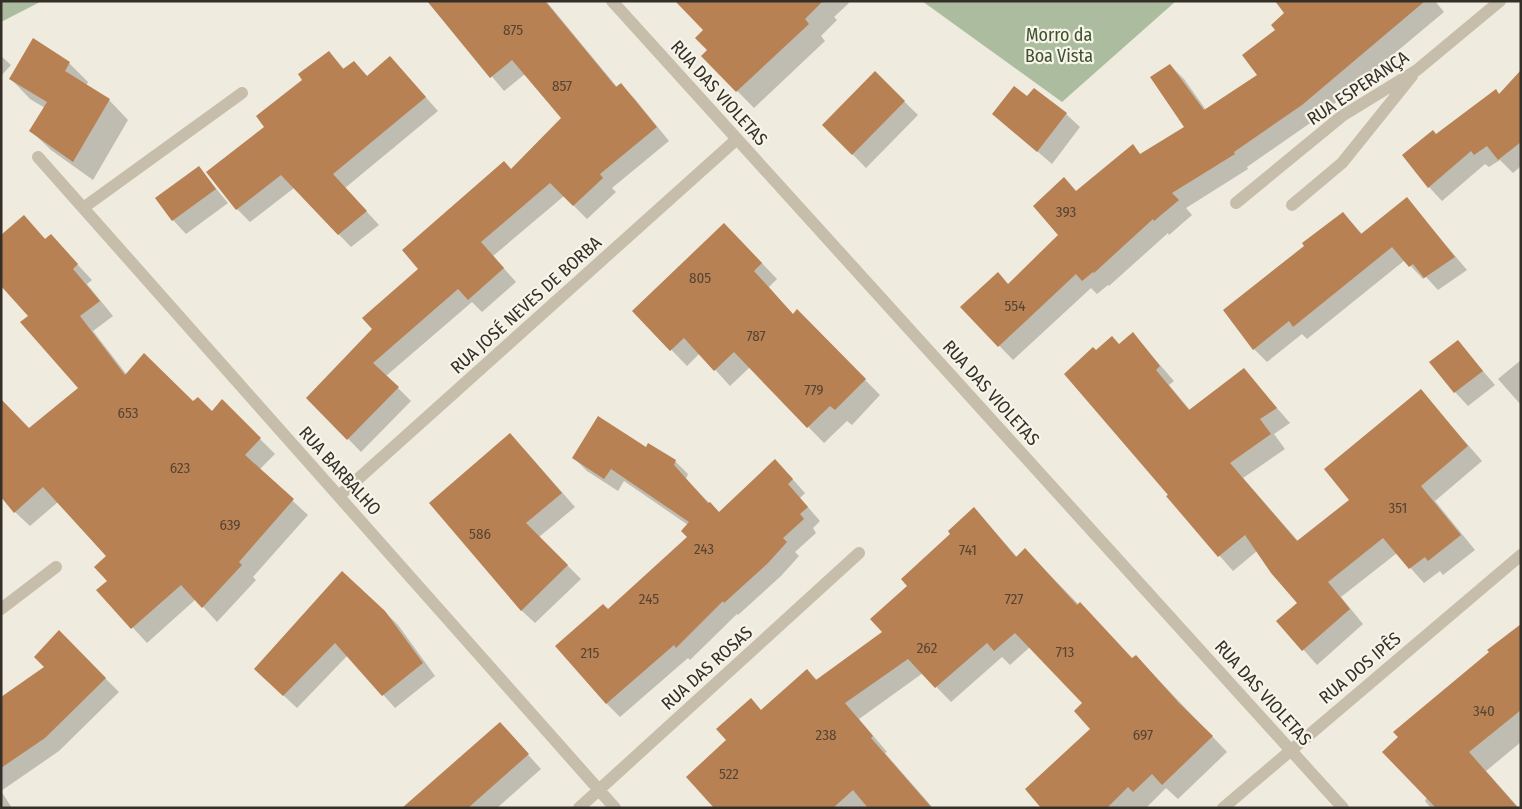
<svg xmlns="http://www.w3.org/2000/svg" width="1522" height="809" viewBox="0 0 1522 809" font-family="'Fira Sans Condensed',sans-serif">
<rect width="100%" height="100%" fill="#efebde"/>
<path fill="#acbd9f" d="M1 1H42L1 22Z
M922 1H1176L1062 102Z"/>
<path fill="#0003" d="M429 1H546L617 87 621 85 634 98 669 141 612 188 616 192 587 219 564 196 493 256 516 282 482 312 472 302 386 376 411 401 361 452 308 398 373 329 420 269 511 170 563 118 525 74 504 91Z
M676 1H847L849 3 834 17 837 20 821 36 825 41 754 108 703 56 709 50 705 30Z
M1277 1H1435L1444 12 1316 119 1247 167 1248 169 1186 208 1192 215 1169 235 1168 233 1109 286 1108 285 1097 294 1091 288 1013 360 962 307 1008 285 1060 235 1077 192 1132 146 1141 155 1185 128 1170 65 1184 79 1206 110 1259 76 1286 13Z
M329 52 345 70 354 62 368 77 390 57 438 111 345 188 379 225 351 247 294 188 250 222 237 209 266 127Z
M1 56 11 65 1 76Z
M69 63 88 82 86 86 109 100 128 120 93 180 51 150 31 131 45 108 30 99 11 79Z
M875 73 918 115 866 168 824 125Z
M1521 74V166L1513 173 1500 160 1489 167 1485 164 1442 201 1429 187 1436 136 1500 95Z
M994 114H1066L1080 127 1052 164Z
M199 168 228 203 186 234 173 220Z
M1407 199 1467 270 1438 290 1426 277 1423 279 1405 260 1307 339 1302 334 1267 362 1254 349 1306 246 1343 213 1363 235Z
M38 232 46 240 51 236 92 280 87 284 113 316 93 331 127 375 212 412 222 401 275 454 259 470 308 515 253 577 256 580 217 622 196 599 147 643 98 590 109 581 107 557 58 502 30 526 15 512 29 429 80 389 30 316Z
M740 240 777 279 769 287 793 315 797 311 880 395 852 425 847 421 824 443 750 367 730 386 700 353 687 366 634 311Z
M1133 334 1174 381 1169 385 1190 410 1244 370 1290 423 1274 434 1285 449 1243 478 1298 541 1351 500 1421 391 1482 461 1435 501 1475 550 1443 575 1440 571 1424 583 1397 553 1341 597 1363 624 1317 665 1278 621 1299 603 1257 551 1233 571 1167 496 1169 495 1096 351 1120 346Z
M1458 342 1495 385 1468 406 1455 392Z
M1521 360V405L1498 379Z
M523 448 575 507 539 537 581 579 535 623 521 610Z
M646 448 675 461 688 474 686 479 719 513 788 474 805 493 800 498 820 521 813 528 816 533 795 552 799 556 781 576 738 615 737 614 690 660 688 658 620 717 606 703 688 537V525L624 481 618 491 587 471 574 458Z
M974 508 1017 557 1040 565 1133 660 1136 656 1227 752 1178 799 1166 788 1146 808H1043L1091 729 1084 704 1030 647 1010 665 1002 657 951 702 923 673 859 719 887 752 885 753 933 808H716L762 711 807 670 817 680 884 632 909 586Z
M384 611 398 625 435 676 395 708 348 655 297 708 268 681Z
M1521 625V742L1486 771 1519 808H1431L1425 801Z
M59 632 119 692 59 751 1 791V698L46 667Z
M500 724 541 769 497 808H422Z
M1 791 12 808H1Z"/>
<path fill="#b88153" d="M427 1H545L616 87 621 83 657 127 600 174 603 178 573 206 550 183 481 242 504 268 468 300 458 289 373 363 399 387 347 440 306 398 372 329 362 318 418 269 402 250 504 161 511 169 561 118 512 60 490 78Z
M675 1H823L805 19 809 24 736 92 701 56 707 50 695 38 703 30Z
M1275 1H1425L1302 105 1234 152 1235 154 1172 193 1179 200 1154 221 1153 219 1094 273 1093 272 1082 281 1076 274 998 347 960 307 998 272 1008 284 1058 235 1033 206 1064 177 1076 191 1133 144 1140 154 1184 127 1150 77 1170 64 1204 110 1257 75 1242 55 1275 30 1271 25 1284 13Z
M33 38 70 62 65 71 110 99 73 162 29 131 47 102 9 79Z
M329 51 343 69 354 61 367 76 390 56 426 97 333 174 367 211 338 235 281 175 236 210 206 172 264 127 256 116 302 80 298 74Z
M1521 70V142L1498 160 1487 146 1474 155 1471 151 1428 188 1402 155 1433 130 1436 134 1496 89 1499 94Z
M875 71 905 101 852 155 822 125Z
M1014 86 1027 96 1034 88 1067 113 1037 152 992 114Z
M199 166 216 189 172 221 155 198Z
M1407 197 1455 257 1424 278 1413 264 1409 267 1392 247 1293 327 1289 321 1253 350 1223 310 1304 246 1302 243 1343 212 1361 234Z
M24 215 45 239 51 234 78 264 73 269 100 301 80 316 125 375 144 353 193 401 198 397 212 411 222 399 261 438 245 455 294 499 239 562 242 565 202 608 181 585 131 629 96 590 107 581 94 567 106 556 43 487 14 513 1 497V399L29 428 78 388 20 322 28 316 1 286V235Z
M724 223 762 263 754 271 793 314 797 309 866 379 835 410 830 406 807 428 734 352 714 371 684 338 670 351 632 311Z
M1133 332 1160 366 1156 370 1189 410 1244 368 1277 408 1260 419 1271 434 1230 463 1297 541 1349 500 1324 469 1421 389 1468 446 1421 486 1461 535 1428 561 1425 557 1409 569 1383 538 1328 582 1350 609 1302 651 1276 621 1297 603 1271 573 1245 535 1218 557 1166 496 1168 495 1064 374 1093 347 1096 350 1112 336 1119 344Z
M1458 340 1483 371 1454 393 1429 362Z
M598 416 646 447 648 443 676 460 674 465 708 503 710 502 719 512 775 459 793 479 788 484 808 507 800 514 804 519 783 538 787 542 768 563 724 603 723 601 676 648 674 645 606 704 555 646 603 604 608 609 687 537 681 531 689 522 611 469 604 479 572 458Z
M510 433 562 493 526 523 568 565 521 611 429 503Z
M974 507 1016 557 1025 548 1077 605 1080 602 1132 658 1136 655 1179 703 1213 736 1162 785 1152 774 1133 792 1128 787 1107 808H1041L1025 789 1090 729 1074 711 1082 703 1015 633 994 651 987 643 935 688 908 659 845 703 873 736 871 738 932 808H868L853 790 833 808H714L686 777 726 740 716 729 751 698 761 710 807 669 816 680 882 632 870 619 907 586 901 579 950 534 948 531Z
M342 571 385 611 423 663 382 696 335 643 283 696 254 669Z
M1521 624V710L1469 752 1518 808H1436L1382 752 1398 737 1393 732 1489 652 1487 650Z
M59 630 106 678 45 738 1 768V697L44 667 34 657Z
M500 722 529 754 468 808H402Z"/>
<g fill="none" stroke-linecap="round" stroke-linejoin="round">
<path stroke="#c6bdab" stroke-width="12" d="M612 1 1343 808
M38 157 615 808
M1236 203 1342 116 1417 70 1500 1
M1292 205 1342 163 1412 76
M83 208 242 93
M339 496 737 139
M1 609 56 567
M579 808 859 553
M1223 808 1521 555"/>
</g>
<g text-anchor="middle" stroke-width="4.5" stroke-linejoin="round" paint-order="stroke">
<g font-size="15" fill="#564434">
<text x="513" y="35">875</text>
<text x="562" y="91">857</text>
<text x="1066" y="217">393</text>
<text x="700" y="283">805</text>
<text x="1015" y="311">554</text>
<text x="756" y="341">787</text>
<text x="814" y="395">779</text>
<text x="128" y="418">653</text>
<text x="180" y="473">623</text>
<text x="1398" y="513">351</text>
<text x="230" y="530">639</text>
<text x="480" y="539">586</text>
<text x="704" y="554">243</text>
<text x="968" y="555">741</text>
<text x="649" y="604">245</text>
<text x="1014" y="604">727</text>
<text x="927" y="653">262</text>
<text x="1065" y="657">713</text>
<text x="590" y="658">215</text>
<text x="1484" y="716">340</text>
<text x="826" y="740">238</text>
<text x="1143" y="740">697</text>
<text x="729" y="779">522</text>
</g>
<g font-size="18" fill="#3d5030" stroke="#f7f4e9">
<text x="1059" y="41">Morro da<tspan x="1059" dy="21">Boa Vista</tspan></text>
</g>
<g font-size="18" fill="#352f29" stroke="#f7f4e9">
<text transform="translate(1358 88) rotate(-34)" y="6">RUA ESPERANÇA</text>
<text transform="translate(719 93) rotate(48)" y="6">RUA DAS VIOLETAS</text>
<text transform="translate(526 305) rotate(-42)" y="6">RUA JOSÉ NEVES DE BORBA</text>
<text transform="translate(991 393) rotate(48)" y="6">RUA DAS VIOLETAS</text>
<text transform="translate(340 471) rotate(48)" y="6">RUA BARBALHO</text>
<text transform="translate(707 668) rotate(-42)" y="6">RUA DAS ROSAS</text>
<text transform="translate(1360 668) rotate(-40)" y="6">RUA DOS IPÊS</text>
<text transform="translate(1263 693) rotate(48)" y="6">RUA DAS VIOLETAS</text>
</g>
</g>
<rect width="1522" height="809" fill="none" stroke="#352f29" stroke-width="5"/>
</svg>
